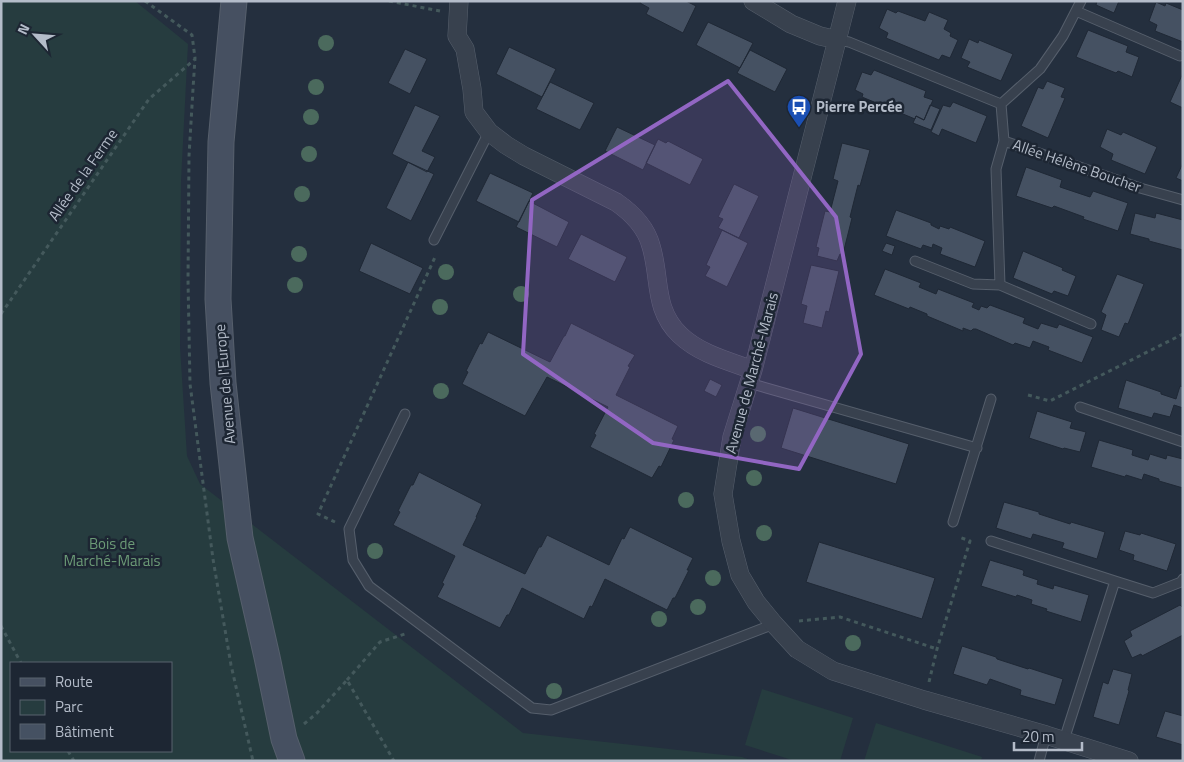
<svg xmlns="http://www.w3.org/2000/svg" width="1184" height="762" viewBox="0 0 1184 762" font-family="'Titillium Web',sans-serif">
<rect width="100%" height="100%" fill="#242f3e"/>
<path fill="#263c3f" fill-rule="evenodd" d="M1 1H135L188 44 181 181 180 347 187 456 200 484 523 733 742 757 753 761H1ZM11 663H171V751H11Z
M762 689 853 718 840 761H795L745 745Z
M876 723 982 757 981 761H864Z"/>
<path fill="#455162" stroke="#1f2835" d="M641 1H686L696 6 683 33 646 14 649 8 640 3Z
M1097 1H1119L1114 13 1096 5Z
M1156 2 1165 6 1166 3 1183 10V42L1155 31 1157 25 1149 21Z
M887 9 896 13 898 11 925 21 929 12 948 20 944 29 951 33 950 36 958 40 950 58 942 55 939 60 886 38 888 33 879 28Z
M708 22 753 43 740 68 696 45Z
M1088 30 1128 46 1126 52 1139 57 1132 77 1118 71 1116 73 1076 57Z
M969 39 978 43 979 40 1013 54 1001 81 967 67 970 62 961 58Z
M509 47 556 69 542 97 496 74Z
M405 49 427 59 410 94 388 83Z
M750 50 787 69 775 92 737 73Z
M874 70 926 91 924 97 933 100 924 120 916 116 915 119 862 97 863 94 855 90 862 72 871 75Z
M1183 73V108L1170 102Z
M1047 81 1065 88 1061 97 1065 98 1048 138 1021 126 1038 87 1043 89Z
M550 82 594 103 580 130 536 109Z
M953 102 987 116 976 143 942 129 939 136 931 132 943 105 950 107Z
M415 105 440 116 422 151 435 157 427 172 392 154Z
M930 105 940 109 931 130 913 123 916 116 924 120Z
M617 127 655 145 643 170 605 151Z
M1107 129 1121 135 1123 132 1157 147 1145 174 1111 160 1113 154 1100 147Z
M658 139 666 143 668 141 703 159 690 185 646 163Z
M842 143 870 150 860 186 858 185 850 217 852 218 843 254H840L837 261 817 256 819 248 816 247 825 211 830 212 838 181 833 179Z
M408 162 434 174 411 221 386 208Z
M1183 163V181L1176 178Z
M1026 167 1062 180 1060 187 1090 197 1093 191 1128 203 1118 231 1083 219 1084 217 1054 206 1052 208 1016 196Z
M490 173 533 193 519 222 476 201Z
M734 184 759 196 739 238 718 228 723 219 718 217Z
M529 201 569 222 557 247 516 227Z
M896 210 931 223V225L939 229 940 226 949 229 950 227 985 241 975 267 940 254 942 248 933 244 932 248 923 245 921 249 886 236Z
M1135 213 1155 218 1156 213 1183 220V250L1149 241V239L1130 234Z
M722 230 748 243 727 287 705 276 710 267 706 265Z
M581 234 627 257 615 282 568 259Z
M371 243 423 268 410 294 359 271Z
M886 243 895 246 892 255 882 251Z
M1023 251 1063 268 1062 270 1076 276 1068 296 1054 291 1052 294 1013 278Z
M811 265 839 271 829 312 826 311 822 328 803 323 807 306 801 304Z
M885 269 921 283 919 287 936 294 938 289 974 303 972 307 979 310 981 306 987 308 990 305 1025 318 1023 323 1038 329 1041 323 1057 328 1059 324 1093 337 1082 363 1048 350 1049 347 1033 341 1030 348 1015 343 1013 345 976 329H973L971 331 963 328V331L927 316V314L910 307 909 309 874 295Z
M1117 274 1144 284 1128 324 1125 323 1119 337 1101 330 1106 315 1101 312Z
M571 323 635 355 628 366 630 367 616 395 678 426 672 439 674 440 661 467 659 466 652 478 590 447 596 435 594 434 608 407 547 377 525 416 462 384 468 372 466 371 480 343 482 344 488 332 550 362 564 336H565Z
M710 379 722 385 716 397 704 391Z
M1126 380 1161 392V394L1176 399 1180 386 1183 387V408L1174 405 1170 417 1154 413 1152 418 1118 408Z
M793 408 909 444 896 484 781 448Z
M1037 411 1072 422 1070 428 1086 432 1080 452 1064 448 1063 449 1029 438Z
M1099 440 1133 450 1132 455 1148 460 1150 454 1166 459 1167 455 1183 459V488L1159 481V479L1144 474 1142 480 1126 475 1125 477 1091 467Z
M419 472 482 504 476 517H477L463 545 525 574 539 547H541L547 535 609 565 622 538 624 539 630 527 693 558 687 570H689L675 598H673L667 610 605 579 592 607 590 606 584 619 522 588 509 615H507L500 628 437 597 444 584 442 583 455 556 393 525 400 512 398 511 411 485H413Z
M1004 502 1039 512V514L1070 524 1071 522 1105 532 1097 559 1062 548 1064 543 1033 534 1031 539 996 528Z
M1125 531 1140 535 1141 533 1176 544 1167 571 1133 560 1134 555 1119 550Z
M819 542 935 578 922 619 806 582Z
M990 560 1023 570 1024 572 1023 575 1038 580 1037 584 1053 589 1054 585 1089 595 1081 622 1046 611 1047 609 1031 604 1032 600 1017 595 1016 597 981 586Z
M1180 605 1183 608V635L1142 656 1141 654 1132 658 1124 641 1132 636 1130 631Z
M962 646 996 657 997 659 1028 669 1029 668 1063 679 1055 705 1020 695 1021 690 990 679 987 685 953 674Z
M1113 669 1132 674 1128 690 1129 691 1119 725 1093 717 1103 682 1108 684Z
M1165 711 1183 716V745L1156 737Z"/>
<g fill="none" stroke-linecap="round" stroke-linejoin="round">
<defs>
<path id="service" d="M1076 11 1180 56
M838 40 849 42 1001 104 1004 141 1140 188 1183 200
M1001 104 1040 69 1063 36 1081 1
M1004 141 996 169 1000 285 1091 324
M434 240 489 132
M915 261 973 284 1000 285
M749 383 977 448
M1080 407 1183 442
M405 414 349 529 353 560 369 586 532 708 551 710 774 624
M953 522 991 399
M991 541 1115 581
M1064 740 1115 581 1153 593 1181 582 1183 579
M1039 761 1046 735"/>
<path id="minor" d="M459 1 457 36 465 49 472 89 474 112 489 132 506 145 524 156 616 202C632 213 646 227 651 246 661 279 653 309 680 335 700 354 728 361 753 370
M753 1 791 24 820 36 838 40
M847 1 753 370 732 437 723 494 731 541 740 575 756 602 774 624 797 649 833 671 924 700 1046 735 1129 761"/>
<path id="secondary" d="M234 1 221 142 218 299 223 383 240 538 267 657 284 739 292 761"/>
</defs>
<use href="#service" stroke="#565f6c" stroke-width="11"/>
<use href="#minor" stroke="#565f6c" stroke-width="19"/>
<use href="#secondary" stroke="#565f6c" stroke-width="27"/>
<path stroke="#44595c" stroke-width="3" stroke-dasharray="4 4" stroke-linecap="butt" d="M145 1 192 35 195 58 193 89 189 156 188 280 190 384 213 559 231 665 253 761
M389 1 440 11
M1 314 149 99 195 59
M1028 395 1050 401 1183 334
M335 522 318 514 436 255
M799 621 840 617 937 649
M1 626 21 663
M347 680 380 642 408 633
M929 682 937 649 970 541 959 537
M304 724 317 713 347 680 394 761
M68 751 74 761"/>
<use href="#service" stroke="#38414e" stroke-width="9"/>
<use href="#minor" stroke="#38414e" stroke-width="18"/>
<use href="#secondary" stroke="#465061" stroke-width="25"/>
</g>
<g fill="#4b6a5d">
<circle cx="326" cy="43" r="8"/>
<circle cx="316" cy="87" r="8"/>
<circle cx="311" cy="117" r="8"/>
<circle cx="309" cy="154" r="8"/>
<circle cx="302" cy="194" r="8"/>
<circle cx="299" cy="254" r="8"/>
<circle cx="446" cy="272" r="8"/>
<circle cx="295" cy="285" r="8"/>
<circle cx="521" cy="294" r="8"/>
<circle cx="440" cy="307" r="8"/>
<circle cx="441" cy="391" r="8"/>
<circle cx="758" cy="434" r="8"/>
<circle cx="754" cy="478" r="8"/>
<circle cx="686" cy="500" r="8"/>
<circle cx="764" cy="533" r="8"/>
<circle cx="375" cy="551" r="8"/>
<circle cx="713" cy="578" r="8"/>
<circle cx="698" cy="607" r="8"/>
<circle cx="659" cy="619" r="8"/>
<circle cx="853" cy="643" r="8"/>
<circle cx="554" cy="691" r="8"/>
</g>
<path fill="#9266c3" fill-opacity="0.2" stroke="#9266c3" stroke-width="4" stroke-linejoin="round" d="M728 81 836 217 861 354 799 469 653 443 523 354 532 200Z"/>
<defs>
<symbol id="bus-pin" viewBox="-11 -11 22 30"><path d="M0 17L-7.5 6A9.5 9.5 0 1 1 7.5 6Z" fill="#1a4fb4" stroke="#1d2633"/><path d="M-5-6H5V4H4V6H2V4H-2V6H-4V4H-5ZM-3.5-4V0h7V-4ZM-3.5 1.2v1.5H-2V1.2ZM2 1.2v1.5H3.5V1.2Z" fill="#fff"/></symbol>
</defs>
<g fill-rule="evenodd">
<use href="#bus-pin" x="785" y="93" width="28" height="38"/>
</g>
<g text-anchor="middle" stroke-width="5" stroke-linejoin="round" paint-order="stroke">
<g font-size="15" font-weight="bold" fill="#b4bcc9" stroke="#1d2633" text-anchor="start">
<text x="816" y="112">Pierre Percée</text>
</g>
<g font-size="15" fill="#b4bcc9" stroke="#1d2633">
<text transform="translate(1077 166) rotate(19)" y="5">Allée Hélène Boucher</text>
<text transform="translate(83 175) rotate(-55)" y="5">Allée de la Ferme</text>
<text transform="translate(752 373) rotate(-75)" y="5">Avenue de Marché-Marais</text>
<text transform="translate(225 384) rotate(-95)" y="5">Avenue de l'Europe</text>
</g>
<g font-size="15" fill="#6b9a76" stroke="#1d2633">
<text x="112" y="549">Bois de<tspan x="112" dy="17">Marché-Marais</tspan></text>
</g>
</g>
<rect width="1184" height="762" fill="none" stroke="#b4bcc9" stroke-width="5"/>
<rect x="10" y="662" width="162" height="90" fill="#1d2633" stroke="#59626f"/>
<rect x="20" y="678" width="25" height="8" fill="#465061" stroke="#59626f"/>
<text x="55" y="687" font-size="15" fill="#b4bcc9">Route</text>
<rect x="20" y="700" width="25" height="15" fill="#263c3f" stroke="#59626f"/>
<text x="55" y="712" font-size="15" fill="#b4bcc9">Parc</text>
<rect x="20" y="724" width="25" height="15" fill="#455162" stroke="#59626f"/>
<text x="55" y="737" font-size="15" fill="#b4bcc9">Bâtiment</text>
<g transform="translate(35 35) rotate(296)" stroke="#1d2633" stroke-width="4" paint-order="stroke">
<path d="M0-4L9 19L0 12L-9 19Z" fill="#b4bcc9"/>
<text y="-8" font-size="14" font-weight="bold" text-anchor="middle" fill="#b4bcc9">N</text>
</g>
<path d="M1014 742v8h68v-8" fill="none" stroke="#b4bcc9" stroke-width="2.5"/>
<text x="1022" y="742" font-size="15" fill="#b4bcc9" stroke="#1d2633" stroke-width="4" paint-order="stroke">20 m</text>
</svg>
